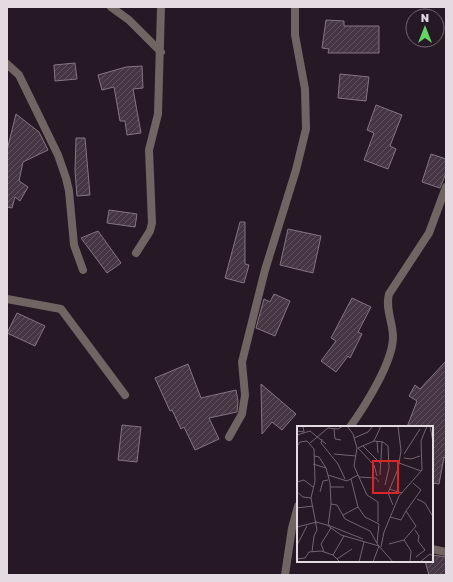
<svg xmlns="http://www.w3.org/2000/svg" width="453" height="582" viewBox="0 0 453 582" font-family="'Golos Text',sans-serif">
<defs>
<pattern id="building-hatch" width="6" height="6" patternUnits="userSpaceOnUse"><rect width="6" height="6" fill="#463644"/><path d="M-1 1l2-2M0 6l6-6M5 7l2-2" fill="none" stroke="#61525f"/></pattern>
</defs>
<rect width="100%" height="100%" fill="#261825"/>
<path fill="url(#building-hatch)" stroke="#867483" d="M326 20 344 21V26H379V53H328L329 49 322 48Z
M75 63 77 79 55 81 54 65Z
M142 66 143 88 133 89 141 133 127 135 125 121H120L114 87 102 90 98 75 126 67Z
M340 74 369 77 366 101 338 98Z
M376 105 402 115 390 146 396 149 388 169 364 160 374 133 367 130Z
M16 114 39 132 48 150 23 162 19 181 28 187 20 201 15 197 12 208 7 207V150Z
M76 138H85L90 195 77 196 75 171Z
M431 154 446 159V173L440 188 422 182Z
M109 210 137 214 135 227 107 223Z
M240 222H245V264L249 265 244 283 225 278Z
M288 229 321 236 313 273 280 265Z
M98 231 121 263 107 273 81 238Z
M274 294 290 301 275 336 256 328 264 299 270 302Z
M352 298 371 307 358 332 362 334 350 358 348 356 336 372 321 361 336 341 331 338Z
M17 313 45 326 35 346 7 333Z
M446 361V459L444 457 439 484 432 483V427H407L417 401 409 396 415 385 420 389Z
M188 364 201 398 236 390 238 401 237 412 209 418 219 439 195 450 184 427 181 429 172 410 170 411 155 378Z
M261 384 296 414 282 430 272 422 262 434Z
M122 425 141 427 137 462 118 460Z
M432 555 446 557V575H429L425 561H432Z"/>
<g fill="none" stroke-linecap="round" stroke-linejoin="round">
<path stroke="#706562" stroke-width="8" d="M111 7 129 20 161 52
M7 64 19 75 58 155 66 178 69 191 74 245 83 270
M136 253 150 231 152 223 149 150 158 114 161 7
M7 299 61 309 125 395
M350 427C365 406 393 362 393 337 393 322 385 309 389 294L429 233 446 187
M229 437 242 414 245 395 242 362 265 270 296 170 306 129 305 89 295 35V7
M432 549 446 552
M285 575 292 528 298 506"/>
</g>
<g transform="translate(297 426)">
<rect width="136" height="136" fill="#261825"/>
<path fill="none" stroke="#726671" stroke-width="1" d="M50 0 56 8 60 22 57 40 70 69 81 76V96M133 0 136 16M37 3 38 13 44 14M0 5 7 6 6 0M0 9 13 5 29 18M57 12 71 6 76 0M25 13 24 17 41 38 48 53M77 15 86 16 91 20 92 42 88 59M80 15 81 27M13 17 31 2 41 3 46 0M0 20 3 16 10 15 17 23 18 55 14 72 20 104 17 110 15 126M66 20 84 38M61 22 77 39 80 50M61 22 77 15 84 0M37 28 59 30M107 28 123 3M17 30 22 31 29 42M107 32 114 33 123 30M102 37 124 45M16 38 29 42 33 57 34 78 31 100M31 49 50 55 61 49M83 49 85 16M62 51 79 52 82 56M0 56 7 54 16 61M33 61H47M92 63 105 67M0 66 6 71 14 72M23 66 26 55 31 54M120 73 128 77 135 89M34 78 40 79 48 93 73 105 81 119 96 136M96 79 91 67 101 43 104 25 101 0M61 81 68 91 82 98 80 117M0 82 16 80M46 89 61 81 54 53M93 91 104 94 109 85M19 96 30 99 44 109 82 120 76 136M31 99 66 113M0 101 20 96M118 104 122 110 121 115 128 124 119 131M92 118 107 114M0 119 10 100M84 121 87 106 102 70 125 44 124 15 130 0M27 126 24 118 34 102M36 129 47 110M0 133 8 132 12 126 24 125 36 129 43 136M40 133 55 123M62 136 67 116M113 136 114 125 107 114 119 100 109 85 124 64 116 57M123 136 133 128 136 130"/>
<path fill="#d62828" fill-opacity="0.15" stroke="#d62828" stroke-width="2" d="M76 35H101V67H76Z"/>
<rect width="136" height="136" fill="none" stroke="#e4dae2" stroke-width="2"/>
</g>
<rect width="453" height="582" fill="none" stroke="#e4dae2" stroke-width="16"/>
<g transform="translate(425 28)"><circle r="19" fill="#261825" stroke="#726671"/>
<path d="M0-3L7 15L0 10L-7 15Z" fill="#64d467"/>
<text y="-6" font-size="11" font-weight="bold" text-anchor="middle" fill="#e4dae2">N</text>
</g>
</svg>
